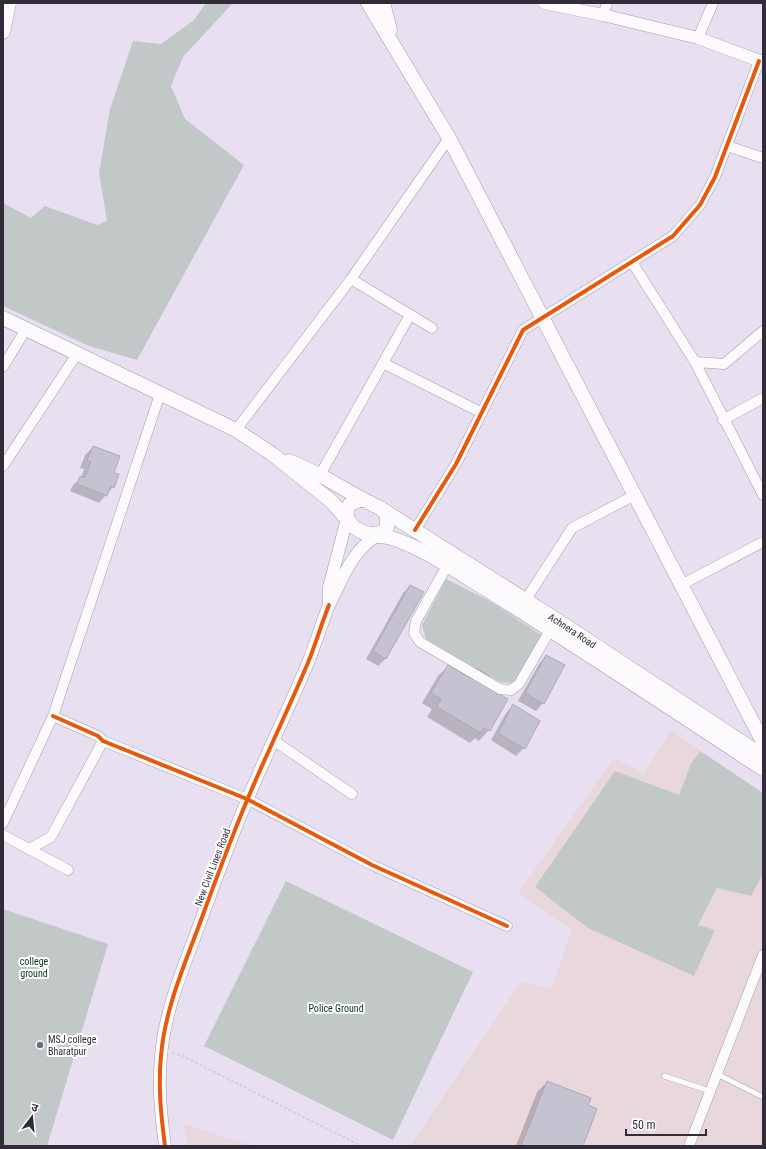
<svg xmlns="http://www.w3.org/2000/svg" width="766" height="1149" viewBox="0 0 766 1149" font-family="'Roboto Condensed','Noto Sans Devanagari',sans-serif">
<rect width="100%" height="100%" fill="#e8e0f0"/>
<path fill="#e9d7de" d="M671 731 763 793V1146H410L521 982 551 988 572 930 518 893 614 758 644 773Z
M184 1124 253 1146H187Z"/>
<path fill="#c1c8c7" d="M206 3H233L183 57 171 86 185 119 244 165 137 360 89 346 3 306V203L31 218 45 206 97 225 107 221 99 173 110 109 133 41 161 44 194 20Z
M446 579 490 601 543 636 513 683 500 682 426 639 422 625Z
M700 751 763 793V874L751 896 717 888 698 925 715 930 694 976 588 928 535 887 615 771 679 795 691 764Z
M286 881 473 972 393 1140 204 1046Z
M3 909 108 944 47 1146H3Z"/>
<path fill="#0003" d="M93 447 113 473V487L99 503 70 491 73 485 81 478 84 469 80 468 85 455Z
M410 586 386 658 378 666 366 659 403 593Z
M546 656 543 703 536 711 518 701 539 664Z
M448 666 468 678 476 669 483 686 489 730 479 741 475 738 470 743 427 717 432 709 422 703 438 676Z
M513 706 524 748 516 756 491 740 506 713Z
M547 1082 587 1106 582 1146H516L537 1092Z"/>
<path fill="#c6c3d0" stroke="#aeabb7" d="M93 446 120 456 114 473 119 474 114 488 111 486 107 496 77 484 80 476 85 478 91 462 87 460Z
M410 585 424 592 386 659 373 651Z
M546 655 565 665 544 704 525 693Z
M448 665 470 678 476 668 490 676 484 685 508 699 490 731 484 728 481 733 437 707 441 699 431 693Z
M513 704 540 721 525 749 498 733Z
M547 1081 591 1098 588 1105 597 1109 583 1146H521Z"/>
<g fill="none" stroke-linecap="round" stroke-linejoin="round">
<defs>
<path id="service" d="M717 1074 763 1097
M664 1076 710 1091"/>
<path id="minor" d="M603 15 607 3
M698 38 713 3
M727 146 763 158
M632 262 695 362 763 495
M351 279 432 328
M695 362 724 364 763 331
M383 363 482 413
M3 367 26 329
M723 420 763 398
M236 430 351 279 449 138
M3 466 77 354
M320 475 410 315
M415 530 456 464 523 330 673 236 700 205 715 177 759 61
M451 559 416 621 414 633 420 642 500 689 511 690 519 684 553 625
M681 585 763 542
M525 601 572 528 635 495
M53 716 98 736 103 741 247 799 372 865 507 926
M273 740 352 794
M3 823 53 716 160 394
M3 835 68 870
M29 849 51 837 103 741
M689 1146 763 955"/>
<path id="tertiary" d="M544 3 603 15 698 38 763 62
M347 519 329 587V605C342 580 351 552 376 536
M165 1146C161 1115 158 1087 161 1056 165 1008 185 964 201 920 216 879 231 838 248 798 267 753 288 710 307 665 315 646 321 625 329 605"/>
<g id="secondary">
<path d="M368 3 449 138 763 742"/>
<path d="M383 3 390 30"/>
<path d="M3 32 9 3"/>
<path d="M3 318 236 430 272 454 331 501 347 519"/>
<path d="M289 461 320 475 362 499"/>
<path d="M362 499 380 508 387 514V527C375 546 335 524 350 504Z"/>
<path id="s1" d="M380 508 557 620 763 756"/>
<path d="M376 536C404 534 463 576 489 591 581 649 672 709 763 769"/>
</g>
</defs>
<use href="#service" stroke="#a39daa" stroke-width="6"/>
<use href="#minor" stroke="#a39daa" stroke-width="11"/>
<use href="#tertiary" stroke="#a39daa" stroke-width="13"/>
<use href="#secondary" stroke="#a39daa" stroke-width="15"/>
<path stroke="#d3d1d5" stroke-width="2" stroke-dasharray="3 2" stroke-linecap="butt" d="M172 1053 183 1056 361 1146"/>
<use href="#service" stroke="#fcfafd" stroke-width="5"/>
<use href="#minor" stroke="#fcfafd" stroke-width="10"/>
<use href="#tertiary" stroke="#fcfafd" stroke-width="12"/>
<use href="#secondary" stroke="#fcfafd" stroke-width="14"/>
<defs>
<path id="cycleway" d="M415 530 456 464 523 330 673 236 700 205 715 177 759 61
M53 716 98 736 103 741 247 799 372 865 507 926
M165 1146C161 1115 158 1087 161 1056 165 1008 185 964 201 920 216 879 231 838 248 798 267 753 288 710 307 665 315 646 321 625 329 605"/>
</defs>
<use href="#cycleway" stroke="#fff" stroke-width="6"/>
<use href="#cycleway" stroke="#e8590c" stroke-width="4"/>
</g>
<circle fill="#726b78" stroke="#fff" stroke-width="1.5" cx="40" cy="1045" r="4"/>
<g text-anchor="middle" stroke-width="4" stroke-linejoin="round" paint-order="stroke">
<g font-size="10" fill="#322c38" stroke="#fff">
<text dy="4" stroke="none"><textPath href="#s1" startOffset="228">Achnera Road</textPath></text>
<text transform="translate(212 867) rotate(-69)" y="4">New Civil Lines Road</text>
</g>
<g font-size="10" fill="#043517" stroke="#fff">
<text x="34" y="965">college<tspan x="34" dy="12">ground</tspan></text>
<text x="336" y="1012">Police Ground</text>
</g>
<g font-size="10" fill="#322c38" stroke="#fff" text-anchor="start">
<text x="48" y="1043">MSJ college<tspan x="48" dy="12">Bharatpur</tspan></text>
</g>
</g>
<rect width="766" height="1149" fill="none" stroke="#322c38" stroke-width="8"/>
<g transform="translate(32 1117) rotate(16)" stroke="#ffffff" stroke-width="3" paint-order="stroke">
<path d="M0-3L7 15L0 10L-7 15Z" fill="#322c38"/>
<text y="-6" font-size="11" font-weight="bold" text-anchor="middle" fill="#322c38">उ</text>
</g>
<path d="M626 1129v6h80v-6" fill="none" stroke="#322c38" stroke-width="2"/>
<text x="632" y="1129" font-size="12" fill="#322c38" stroke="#ffffff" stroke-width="3" paint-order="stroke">50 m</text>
</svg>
